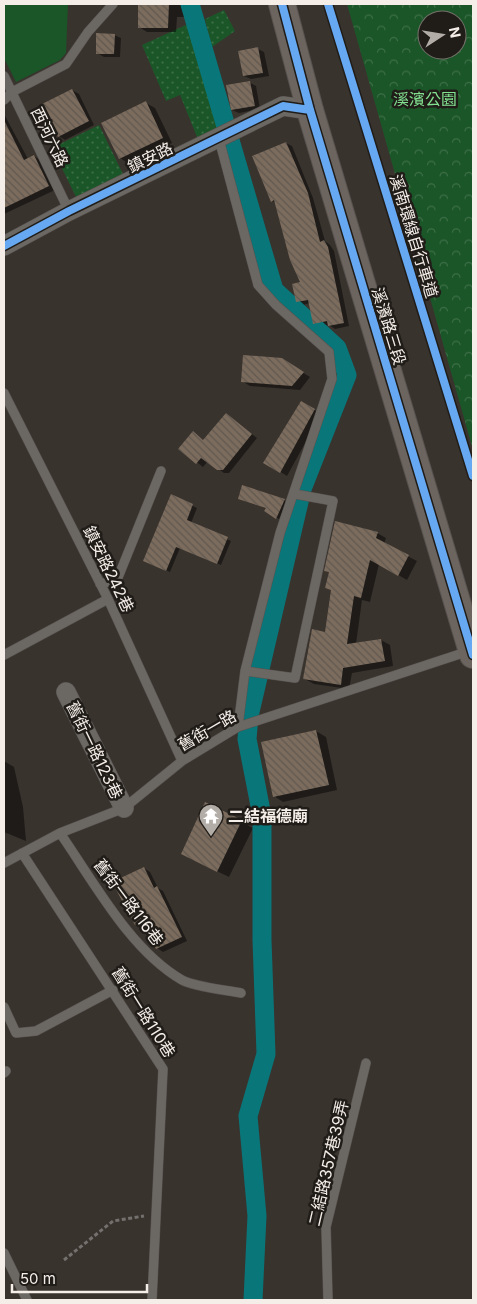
<svg xmlns="http://www.w3.org/2000/svg" width="477" height="1304" viewBox="0 0 477 1304" font-family="Inter,'Noto Sans TC',sans-serif">
<defs>
<pattern id="forest-crowns" width="20" height="18" patternUnits="userSpaceOnUse" patternTransform="scale(1.25)"><rect width="20" height="18" fill="#1b5628"/><path d="M2 6a3 3 0 1 1 6 0M12 15a3 3 0 1 1 6 0" fill="none" stroke="#3d6f47"/></pattern>
<pattern id="garden-dots" width="8" height="8" patternUnits="userSpaceOnUse" patternTransform="scale(1.25)"><rect width="8" height="8" fill="#1b5628"/><path d="M2 2h.1M6 6h.1" fill="none" stroke="#3d6f47" stroke-width="1.8" stroke-linecap="round"/></pattern>
<pattern id="building-back-hatch" width="6" height="6" patternUnits="userSpaceOnUse" patternTransform="scale(1.25)"><rect width="6" height="6" fill="#7c6c5d"/><path d="M-1 5l2 2M0 0l6 6M5-1l2 2" fill="none" stroke="#605850"/></pattern>
</defs>
<rect width="100%" height="100%" fill="#39332e"/>
<path fill="#1b5628" d="M4 4H68L66 53 60 60 16 82 4 58Z"/>
<path fill="url(#forest-crowns)" fill-rule="evenodd" d="M347 4H473V450ZM427 20H457V50H427Z"/>
<path fill="url(#garden-dots)" d="M224 10 235 31 212 47 205 19Z
M190 23 223 128 199 142 180 95 166 101 142 45Z
M99 125 123 174 76 197 52 148Z"/>
<path fill="#0007" d="M139 4H189V17H177L176 32H147L139 27Z
M114 35 121 38 120 57H104L97 53Z
M258 49 264 52 269 76 251 79 244 76Z
M249 82 256 86 260 109 239 113 232 110Z
M72 90 79 94 94 125 65 140 59 136Z
M146 103 155 108 172 143 129 164 120 158Z
M4 114 28 159 34 156 40 160 55 190 4 214Z
M286 143 292 146 313 198 325 241 330 245 334 251 349 326 335 329 329 325 320 327 314 323 310 303 303 305 297 302 302 283 276 203 272 201Z
M281 359 310 377 300 390 250 386 242 381Z
M302 402 321 414 287 476 265 462Z
M226 414 257 438 229 473H224L208 461 203 467 180 449 199 437 204 441Z
M171 496 197 508 191 523 231 541 221 565 180 548 170 572 149 563Z
M284 500 287 502 279 519 265 511Z
M377 533 386 538 384 544 417 561 407 580 379 564 370 602 362 600 356 644 381 640 390 645 393 666 352 673 349 689 314 684 305 679 326 633 332 591 330 573 326 570Z
M316 731 326 737 337 790 283 802 274 796Z
M4 761 14 767 23 807 26 841 4 832Z
M206 804 253 828 229 877 194 860Z
M144 868 150 872 158 888 163 891 187 941 163 952 157 948 146 926 142 928 136 925Z"/>
<g fill="none" stroke-linecap="round" stroke-linejoin="round">
<path stroke="#09777a" stroke-width="19" d="M190 4 274 290 337 348 347 375 302 489 249 716 247 739 262 816V940L266 1054 248 1116 257 1216 253 1300"/>
</g>
<path fill="url(#building-back-hatch)" d="M138 4H169L168 28H138Z
M96 33 115 34 114 54H96Z
M258 47 263 73 243 76 238 51Z
M250 81 255 106 231 110 226 85Z
M72 89 89 121 58 137 42 104Z
M146 101 163 138 119 159 101 123Z
M4 120 24 160 34 155 49 186 4 208Z
M286 142 308 193 320 242 324 240 328 247 344 323 328 326 327 321 313 324 308 300 296 302 292 284 300 282 290 260 274 200 271 202 252 156Z
M243 355 282 358 304 372 292 386 241 382Z
M301 401 315 409 280 473 263 463Z
M226 413 252 434 223 470H217L201 458 196 464 178 449 193 431 203 440Z
M242 485 285 499 276 519 264 511 266 508 238 499Z
M171 494 193 504 187 520 228 537 217 564 176 547 166 571 143 561Z
M335 521 378 532 376 538 409 555 398 576 370 560 361 598 354 596 347 644 381 639 385 661 343 668 341 685 303 679 312 629 325 632 331 590 325 588 329 572 324 571Z
M316 730 329 785 273 797 261 742Z
M205 802 242 820 217 872 181 854Z
M144 867 154 888 157 886 182 937 156 949 143 922 135 925 112 882Z"/>
<g fill="none" stroke-linecap="round" stroke-linejoin="round">
<defs>
<path id="lane" d="M4 76 69 211
M4 100 12 92 66 64 88 32 113 4
M219 139 258 285 276 305 329 352 332 379 280 533 245 671 238 727
M4 393 108 599 182 761
M100 584 117 580 161 471
M4 655 108 599
M245 671 295 678 333 501 295 494
M60 833C94 882 130 950 182 980 195 987 226 990 241 993
M22 853 163 1069 152 1300
M4 863 60 833 124 808 182 761 238 727 469 651
M4 1007 16 1033 36 1031 113 990
M4 1073 6 1071
M4 1253 27 1300
M328 1300 326 1227 366 1063"/>
<path id="street" d="M4 246 69 211 283 106 310 110
M66 692 124 808"/>
<path id="secondary" d="M282 4 310 110 473 655"/>
</defs>
<use href="#lane" stroke="#57524e" stroke-width="10"/>
<use href="#street" stroke="#57524e" stroke-width="20"/>
<use href="#secondary" stroke="#57524e" stroke-width="28"/>
<path stroke="#74706d" stroke-width="3" stroke-dasharray="4 2.5" stroke-linecap="butt" d="M64 1260 113 1221 144 1216"/>
<use href="#lane" stroke="#6b6763" stroke-width="9"/>
<use href="#street" stroke="#6b6763" stroke-width="19"/>
<use href="#secondary" stroke="#6c645f" stroke-width="26"/>
<defs>
<path id="cycleway" d="M282 4 310 110 473 655
M328 4 473 476
M4 246 69 211 283 106 310 110"/>
</defs>
<use href="#cycleway" stroke="#201c18" stroke-width="11"/>
<use href="#cycleway" stroke="#66a8f1" stroke-width="8"/>
</g>
<defs>
<symbol id="temple-pin" viewBox="-11 -11 22 30"><path d="M0 17L-7.5 6A9.5 9.5 0 1 1 7.5 6Z" fill="#b3ada7" stroke="#201c18"/><path d="M0-6L5-2H3V0L6.5 2.5H4V6H1.5V3h-3V6H-4V2.5H-6.5L-3 0V-2H-5Z" fill="#fff"/></symbol>
</defs>
<g fill-rule="evenodd">
<use href="#temple-pin" x="197" y="802" width="28" height="38"/>
</g>
<g text-anchor="middle" stroke-width="5" stroke-linejoin="round" paint-order="stroke">
<g font-size="16" fill="#82e191" stroke="#201c18">
<text x="425" y="105">溪濱公園</text>
</g>
<g font-size="16" fill="#f5eee8" stroke="#201c18">
<text transform="translate(50 137) rotate(64)" y="6">西河六路</text>
<text transform="translate(150 157) rotate(-26)" y="6">鎮安路</text>
<text transform="translate(414 236) rotate(73)" y="6">溪南環線自行車道</text>
<text transform="translate(389 326) rotate(73)" y="6">溪濱路三段</text>
<text transform="translate(109 569) rotate(64)" y="6">鎮安路242巷</text>
<text transform="translate(207 730) rotate(-30)" y="6">舊街一路</text>
<text transform="translate(95 750) rotate(64)" y="6">舊街一路123巷</text>
<text transform="translate(129 902) rotate(53)" y="6">舊街一路116巷</text>
<text transform="translate(144 1012) rotate(58)" y="6">舊街一路110巷</text>
<text transform="translate(328 1163) rotate(-77)" y="6">二結路357巷39弄</text>
</g>
<g font-size="16" font-weight="bold" fill="#f5eee8" stroke="#201c18" text-anchor="start">
<text x="228" y="822">二結福德廟</text>
</g>
</g>
<rect width="477" height="1304" fill="none" stroke="#f5eee8" stroke-width="10"/>
<g transform="translate(442 35) rotate(78)"><circle r="24" fill="#201c18" stroke="#75706b"/>
<path d="M0-4L9 19L0 12L-9 19Z" fill="#b3ada7"/>
<text y="-8" font-size="14" font-weight="bold" text-anchor="middle" fill="#f5eee8">N</text>
</g>
<path d="M12 1284v8h135v-8" fill="none" stroke="#f5eee8" stroke-width="2.5"/>
<text x="20" y="1284" font-size="15" fill="#f5eee8" stroke="#201c18" stroke-width="4" paint-order="stroke">50 m</text>
</svg>
